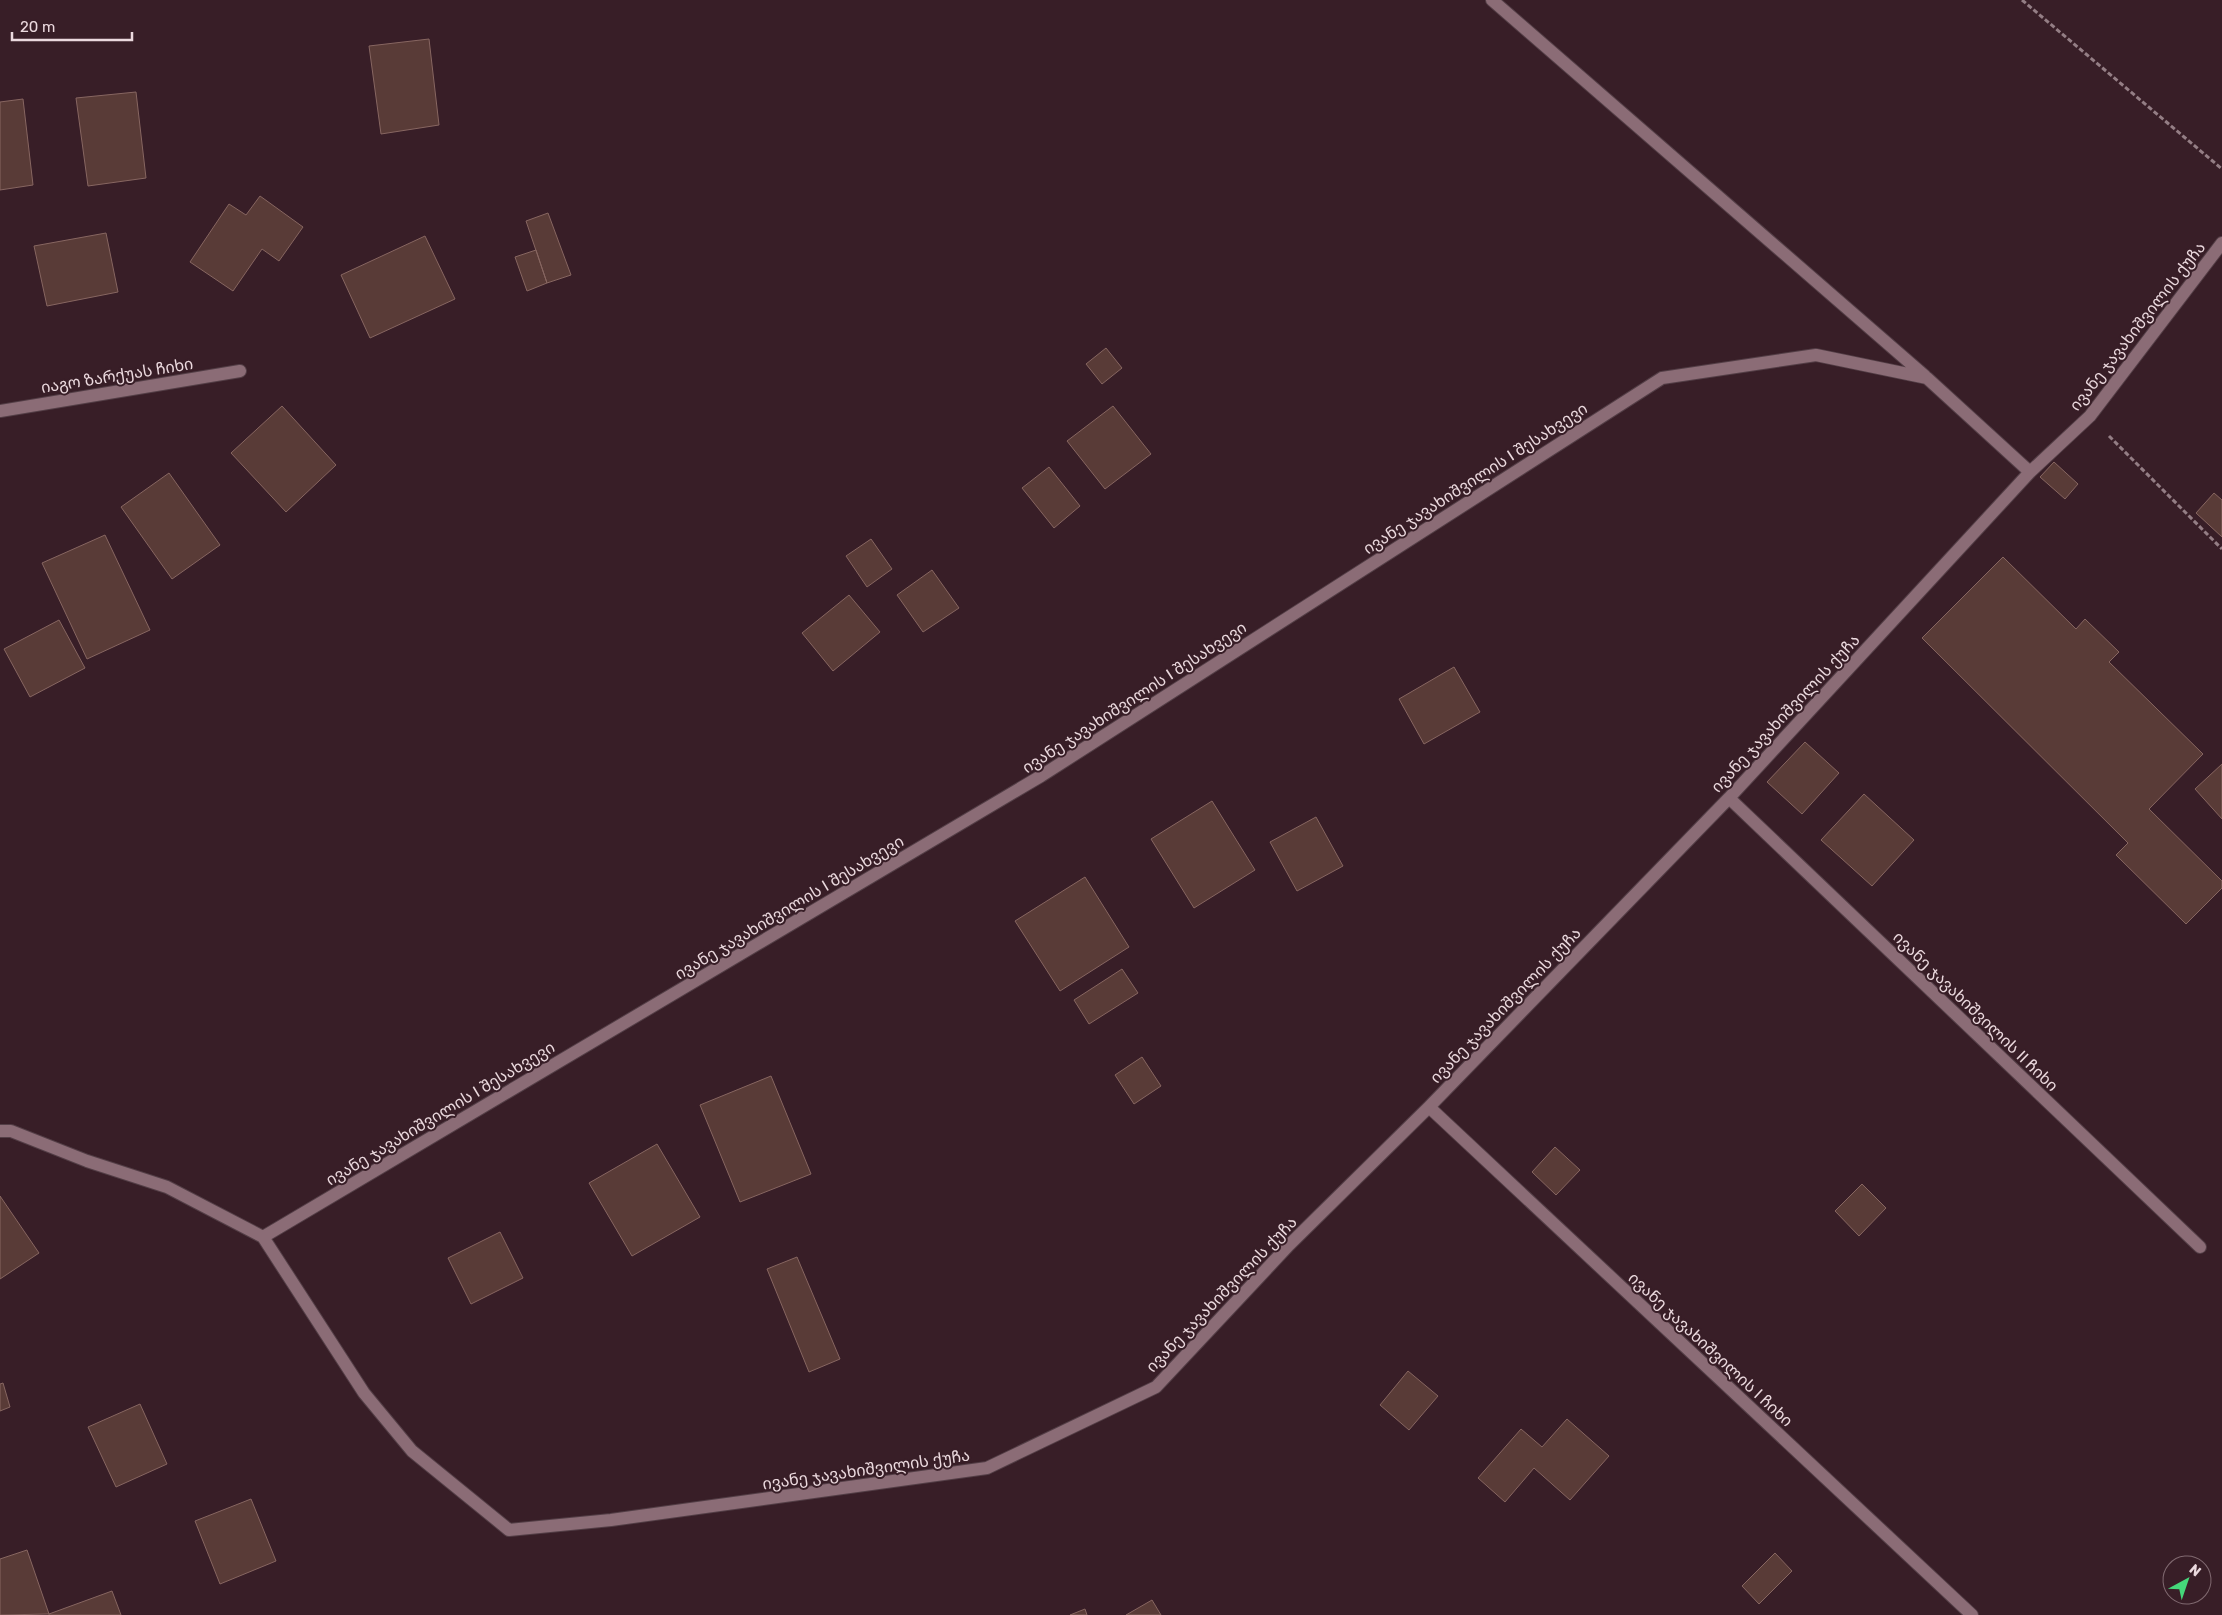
<svg xmlns="http://www.w3.org/2000/svg" width="2222" height="1615" viewBox="0 0 2222 1615" font-family="Rubik,'Noto Sans Georgian',sans-serif">
<rect width="100%" height="100%" fill="#381e27"/>
<path fill="#593b37" stroke="#876661" d="M429 39 439 125 381 134 369 46Z
M136 92 146 178 88 186 76 98Z
M23 99 33 185 0 190V102Z
M260 196 303 227 279 261 262 249 233 291 190 262 229 204 246 215Z
M548 213 571 275 547 283 526 221Z
M106 233 118 292 47 306 34 246Z
M425 236 455 299 370 338 341 275Z
M536 250 547 283 527 291 515 257Z
M1106 348 1122 368 1102 384 1086 364Z
M282 406 336 465 286 512 231 453Z
M1113 406 1151 454 1105 489 1067 441Z
M2054 462 2078 484 2065 499 2040 477Z
M1049 467 1080 506 1054 528 1022 488Z
M169 473 220 545 172 579 121 507Z
M2214 493 2222 500V537L2196 513Z
M105 535 150 630 87 659 42 563Z
M871 539 892 569 867 587 846 556Z
M2003 557 2076 629 2085 619 2119 652 2109 662 2203 754 2149 809 2222 881V888L2186 924 2116 855 2128 843 1922 638Z
M932 570 959 608 923 632 897 595Z
M849 595 880 632 833 671 802 633Z
M59 620 85 668 30 697 4 649Z
M1454 667 1480 712 1424 744 1399 699Z
M1805 742 1839 773 1802 814 1767 782Z
M2222 764V819L2195 789Z
M1864 794 1914 840 1872 886 1821 840Z
M1212 801 1255 870 1194 908 1151 839Z
M1316 817 1343 866 1297 891 1270 842Z
M1085 877 1129 947 1060 991 1015 921Z
M1122 969 1138 993 1089 1024 1074 1000Z
M1142 1057 1161 1086 1134 1104 1115 1075Z
M771 1076 811 1174 740 1202 700 1105Z
M657 1144 700 1217 632 1256 589 1183Z
M1555 1147 1580 1170 1556 1195 1532 1172Z
M1862 1184 1886 1208 1859 1236 1835 1211Z
M0 1196 39 1253 0 1279Z
M500 1232 523 1278 471 1304 448 1258Z
M797 1257 840 1359 809 1372 767 1269Z
M1408 1371 1438 1396 1409 1430 1380 1405Z
M3 1383 10 1407 0 1411V1384Z
M140 1404 167 1464 116 1487 88 1427Z
M1567 1419 1609 1456 1570 1500 1534 1468 1505 1502 1478 1478 1521 1429 1542 1447Z
M251 1499 276 1561 220 1584 195 1521Z
M27 1550 49 1614 0 1615V1559Z
M1775 1553 1792 1571 1759 1604 1742 1586Z
M112 1591 121 1615H49V1614Z
M1152 1600 1161 1615H1126Z
M1085 1609 1087 1615H1070Z"/>
<g fill="none" stroke-linecap="round" stroke-linejoin="round">
<defs>
<path id="minor" d="M1492 0 1925 376
M0 411 240 371
M1729 798 2200 1247
M1429 1107 1972 1615
M0 1131H11L87 1161 167 1187 263 1237 364 1393 412 1451 509 1530 611 1520 987 1468 1156 1387 1289 1245 1429 1107 1729 798 2030 472 2090 416 2222 243
M263 1237 1041 776 1662 378 1816 355 1927 378 2030 472"/>
</defs>
<use href="#minor" stroke="#533e46" stroke-width="14"/>
<path stroke="#947e85" stroke-width="3" stroke-dasharray="5 2.5" stroke-linecap="butt" d="M2022 0 2222 169
M2109 436 2222 549"/>
<use href="#minor" stroke="#8b6c76" stroke-width="12"/>
</g>
<g text-anchor="middle" stroke-width="4" stroke-linejoin="round" paint-order="stroke">
<g font-size="16" fill="#ebd9de" stroke="#381e27">
<text transform="translate(2137 326) rotate(-52)" y="6">ივანე ჯავახიშვილის ქუჩა</text>
<text transform="translate(117 375) rotate(-9)" y="6">იაგო ზარქუას ჩიხი</text>
<text transform="translate(1475 478) rotate(-33)" y="6">ივანე ჯავახიშვილის I შესახვევი</text>
<text transform="translate(1134 697) rotate(-33)" y="6">ივანე ჯავახიშვილის I შესახვევი</text>
<text transform="translate(1785 713) rotate(-47)" y="6">ივანე ჯავახიშვილის ქუჩა</text>
<text transform="translate(789 907) rotate(-31)" y="6">ივანე ჯავახიშვილის I შესახვევი</text>
<text transform="translate(1505 1005) rotate(-46)" y="6">ივანე ჯავახიშვილის ქუჩა</text>
<text transform="translate(1976 1011) rotate(44)" y="6">ივანე ჯავახიშვილის II ჩიხი</text>
<text transform="translate(440 1113) rotate(-31)" y="6">ივანე ჯავახიშვილის I შესახვევი</text>
<text transform="translate(1221 1294) rotate(-46)" y="6">ივანე ჯავახიშვილის ქუჩა</text>
<text transform="translate(1711 1349) rotate(43)" y="6">ივანე ჯავახიშვილის I ჩიხი</text>
<text transform="translate(866 1469) rotate(-8)" y="6">ივანე ჯავახიშვილის ქუჩა</text>
</g>
</g>
<g transform="translate(2187 1580) rotate(40)"><circle r="24" fill="#381e27" stroke="#806970"/>
<path d="M0-4L9 19L0 12L-9 19Z" fill="#45d77a"/>
<text y="-8" font-size="14" font-weight="bold" text-anchor="middle" fill="#ebd9de">N</text>
</g>
<path d="M12 32v8h120v-8" fill="none" stroke="#ebd9de" stroke-width="2.5"/>
<text x="20" y="32" font-size="15" fill="#ebd9de" stroke="#381e27" stroke-width="4" paint-order="stroke">20 m</text>
</svg>
